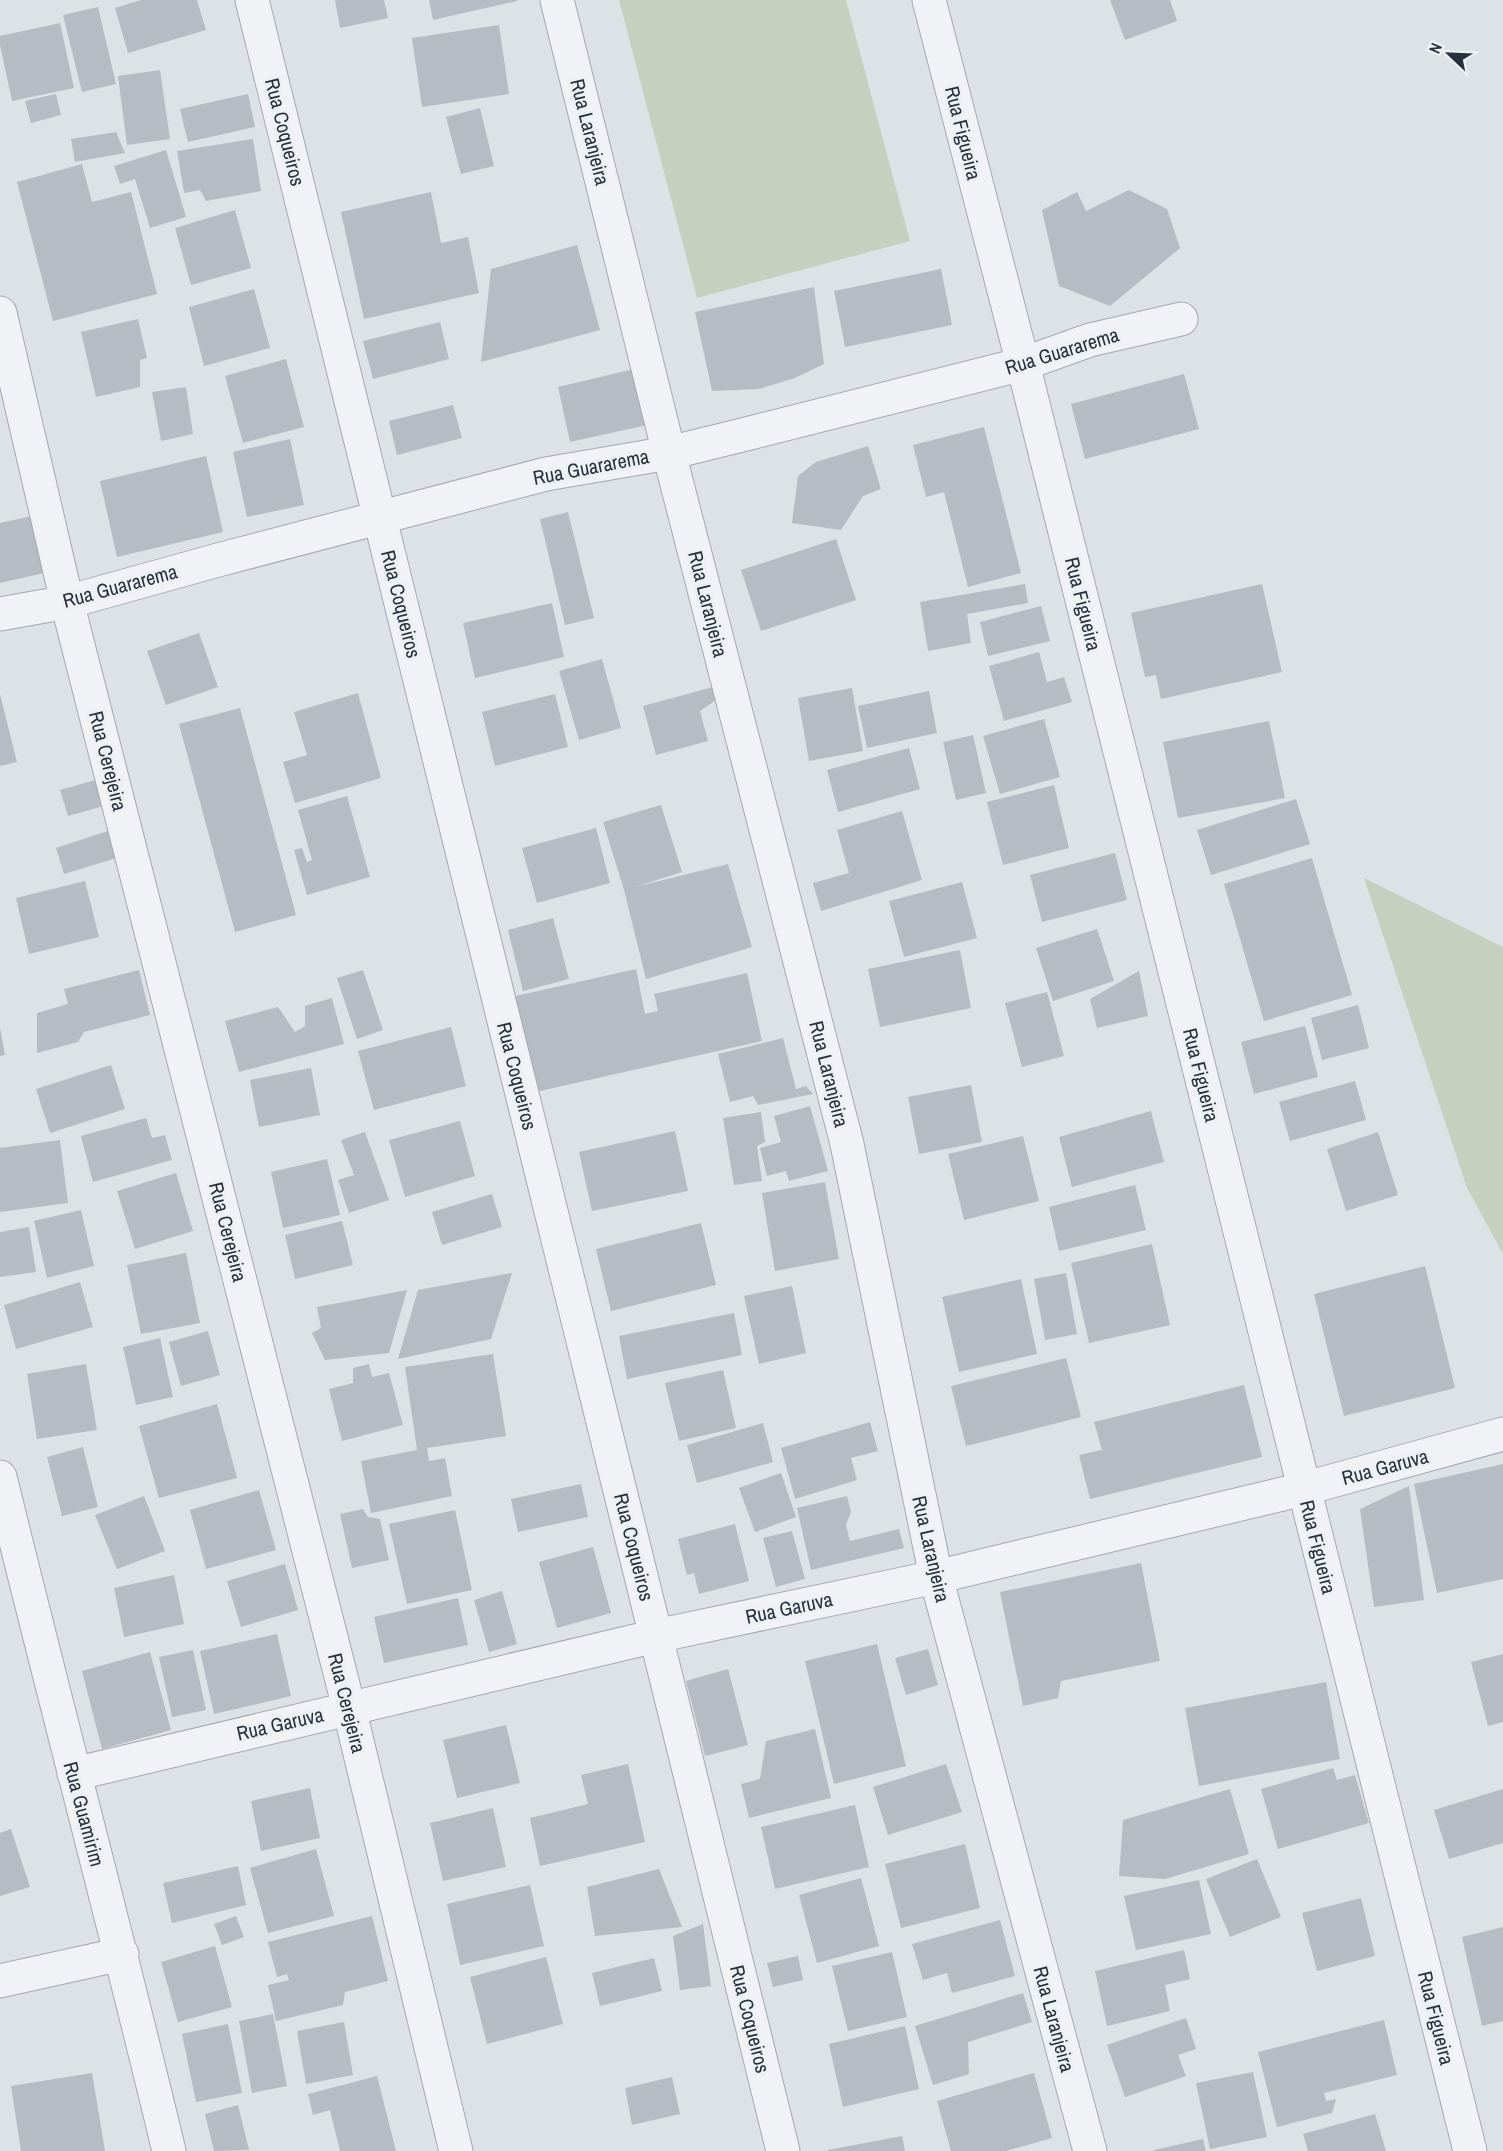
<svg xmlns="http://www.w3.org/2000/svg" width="1503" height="2151" viewBox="0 0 1503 2151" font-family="'Archivo Narrow',sans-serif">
<rect width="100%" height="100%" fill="#dde2e7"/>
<path fill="#c5d0bf" d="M619 0H846L910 241 697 298Z
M1364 878 1503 947V1254L1467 1188Z"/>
<path fill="#b5bcc3" d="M141 0H197L206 30 128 53 115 8Z
M335 0H384L388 18 340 28Z
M429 0H517V1L433 20Z
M1110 0H1170L1177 21 1125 40Z
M98 7 116 84 82 92 63 15Z
M60 23 74 88 12 101 0 45V36Z
M499 25 509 94 422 107 412 38Z
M160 70 170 139 127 145 118 76Z
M56 94 61 115 31 123 25 101Z
M248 94 255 127 188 142 180 109Z
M480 108 494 166 461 174 446 117Z
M116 132 125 153 75 162 71 139Z
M253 139 261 191 206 201 200 190 184 193 177 151Z
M166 150 186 217 150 228 135 179 120 184 114 166Z
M82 164 92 202 131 192 157 294 53 321 17 182Z
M1129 190 1167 209 1180 248 1110 306 1059 286 1042 210 1077 192 1086 211Z
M431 192 441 243 468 237 479 293 364 319 341 212Z
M235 210 251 268 191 285 175 228Z
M577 245 600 330 481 362 491 269Z
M941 269 952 325 845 347 834 291Z
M814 287 824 364 795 378 759 389 712 391 695 312Z
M254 289 270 348 204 366 189 307Z
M138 319 147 358 140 360V387L96 397 81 332Z
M440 322 449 359 373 379 363 341Z
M286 359 304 427 243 443 225 376Z
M634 369 647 425 570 442 558 387Z
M1184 374 1199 429 1085 459 1071 404Z
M186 387 193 434 161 441 152 392Z
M453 405 462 438 397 455 389 421Z
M984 427 1021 573 968 587 944 492 926 497 913 445Z
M290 439 304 505 247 517 233 452Z
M868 446 881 489 863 496 841 530 792 523 798 476 816 462Z
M206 456 223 532 117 557 100 481Z
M568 512 594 618 565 625 540 519Z
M32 516 44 573 0 583V523Z
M836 539 856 600 761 631 741 570Z
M1025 584 1028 603 967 614 971 643 928 651 920 602Z
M1262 584 1282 672 1161 699 1156 675 1145 677 1131 613Z
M552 603 564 657 475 678 463 623Z
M1041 606 1050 641 988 656 980 622Z
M199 633 218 687 166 705 147 651Z
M1039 652 1047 682 1064 677 1072 702 1004 721 989 666Z
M602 659 621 728 579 740 559 671Z
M713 687 716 700 700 711 708 741 656 755 643 706Z
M852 688 863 751 809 761 798 698Z
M929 691 937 733 867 748 858 706Z
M358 693 381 778 295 803 283 762 307 755 294 712Z
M0 694 17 762 0 766Z
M555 694 568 747 495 766 482 712Z
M240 708 296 915 235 932 179 724Z
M1044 719 1060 777 1000 794 983 736Z
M1269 721 1285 798 1178 818 1163 742Z
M973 735 986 793 956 800 943 742Z
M909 748 920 789 838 812 827 770Z
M99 779 107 805 68 816 60 790Z
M1054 785 1069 848 1003 865 987 802Z
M347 796 370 877 307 895 294 850 302 848 307 862 312 860 298 810Z
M1296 799 1310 844 1211 875 1197 830Z
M661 805 682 872 635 887 728 864 752 947 646 979 624 890 603 822Z
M902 811 922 880 821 911 813 883 849 873 837 830Z
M596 828 610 883 537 903 522 848Z
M114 829 123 856 64 874 56 848Z
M1115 853 1127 900 1042 922 1030 875Z
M1312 858 1352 995 1264 1021 1224 884Z
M85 881 99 937 29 954 16 898Z
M962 882 977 938 904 957 889 901Z
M553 918 569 979 523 991 508 930Z
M1097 929 1114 981 1053 1001 1036 948Z
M960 950 971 1008 880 1027 868 969Z
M636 969 645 1014 658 1011 654 994 747 973 762 1041 531 1093 511 997Z
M139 970 150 1015 84 1032 78 1042 37 1053V1013L68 1004 64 989Z
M363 970 383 1030 357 1039 337 978Z
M1139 971 1148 1016 1097 1028 1090 999Z
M1047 992 1064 1056 1022 1067 1005 1003Z
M332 998 344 1044 239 1072 225 1021 278 1007 295 1032 305 1026V1006Z
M1358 1005 1369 1048 1322 1060 1311 1018Z
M1305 1026 1318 1077 1254 1094 1241 1042Z
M451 1027 466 1086 374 1110 358 1051Z
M0 1028 5 1055 0 1056Z
M783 1038 796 1089 806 1086 813 1094 758 1105 753 1096 730 1102 718 1054Z
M111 1065 125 1109 50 1133 36 1089Z
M311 1068 320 1115 259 1127 250 1080Z
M1355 1081 1366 1120 1290 1141 1279 1102Z
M971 1085 982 1142 919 1154 908 1097Z
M810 1106 828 1171 789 1181 786 1171 767 1176 760 1148 781 1142 774 1116Z
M1151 1111 1164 1162 1072 1187 1059 1137Z
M761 1112 765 1142 757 1146 762 1181 734 1185 723 1118Z
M146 1118 152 1138 165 1135 172 1160 93 1182 81 1136Z
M460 1121 475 1176 405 1197 389 1140Z
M675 1131 688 1191 592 1211 579 1152Z
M365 1132 389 1200 349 1213 338 1180 354 1175 341 1140Z
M1378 1132 1398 1195 1346 1211 1327 1149Z
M1023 1136 1039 1201 964 1220 948 1154Z
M60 1140 68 1203 0 1212V1148Z
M327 1159 340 1215 283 1228 271 1172Z
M176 1173 193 1231 135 1249 117 1191Z
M825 1182 839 1259 775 1271 762 1193Z
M1135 1185 1146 1230 1059 1251 1049 1207Z
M492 1194 502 1227 442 1245 432 1212Z
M81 1210 94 1266 47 1278 34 1221Z
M342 1221 353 1265 295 1279 285 1235Z
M701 1223 716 1285 611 1311 596 1249Z
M29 1227 36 1272 0 1277V1232Z
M1152 1244 1170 1325 1089 1343 1071 1263Z
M186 1253 200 1323 141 1334 127 1265Z
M1425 1266 1455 1388 1344 1416 1314 1294Z
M512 1273 491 1339 398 1359 418 1290Z
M1066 1273 1077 1334 1045 1340 1034 1279Z
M1021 1279 1037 1354 959 1372 942 1297Z
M80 1282 93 1327 16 1349 4 1305Z
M792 1286 806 1353 759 1364 744 1296Z
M407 1290 389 1353 325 1360 312 1333 321 1328 317 1307Z
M734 1313 742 1355 627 1379 619 1336Z
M208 1331 220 1375 181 1386 169 1342Z
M160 1338 173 1397 136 1405 123 1347Z
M493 1354 506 1436 427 1448 429 1461 445 1458 452 1496 371 1513 361 1461 417 1450 405 1367Z
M1066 1358 1081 1417 966 1446 951 1386Z
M86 1364 97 1430 37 1439 27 1374Z
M369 1364 372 1377 389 1373 403 1425 342 1441 329 1389 353 1383V1368Z
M723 1370 736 1428 679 1441 665 1383Z
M1244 1385 1262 1457 1090 1499 1079 1455 1102 1450 1094 1422Z
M217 1404 237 1478 159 1498 139 1426Z
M870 1422 878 1451 851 1458 857 1480 795 1499 781 1448Z
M763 1423 773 1462 697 1483 687 1445Z
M83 1447 98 1507 62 1516 47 1457Z
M1503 1464V1579L1437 1593 1414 1484Z
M781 1473 796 1517 755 1532 739 1488Z
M581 1484 588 1517 518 1532 511 1499Z
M1409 1486 1424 1600 1374 1607 1360 1509Z
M259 1490 276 1550 206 1569 190 1510Z
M144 1496 165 1551 117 1569 95 1515Z
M847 1496 851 1512 846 1525 850 1541 899 1529 904 1548 811 1570 797 1508Z
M363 1509 368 1517 380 1519 389 1560 352 1568 340 1514Z
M455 1510 472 1590 407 1604 389 1524Z
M735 1524 749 1581 699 1594 694 1573 687 1575 678 1539Z
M792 1531 805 1579 776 1587 763 1538Z
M593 1547 611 1613 557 1628 539 1562Z
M1141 1563 1160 1661 1061 1681 1058 1698 1023 1706 1000 1592Z
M285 1564 298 1610 241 1627 227 1581Z
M174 1575 184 1624 124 1637 114 1588Z
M502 1591 517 1644 489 1652 474 1600Z
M458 1598 468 1645 384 1663 374 1617Z
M277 1634 291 1696 214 1714 200 1651Z
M877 1644 906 1766 834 1784 805 1661Z
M928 1649 938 1685 906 1695 895 1658Z
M193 1650 206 1710 172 1717 159 1657Z
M150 1652 171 1730 102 1749 82 1671Z
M1503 1654V1722L1488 1726 1471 1662Z
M728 1669 748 1745 705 1756 686 1681Z
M1326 1682 1340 1759 1199 1786 1185 1708Z
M506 1725 520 1783 457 1798 443 1740Z
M815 1729 831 1798 749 1818 741 1784 760 1779 766 1741Z
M628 1764 645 1842 540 1866 530 1818 588 1804 581 1775Z
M946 1764 962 1812 888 1835 873 1787Z
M1333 1768 1337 1780 1355 1775 1369 1823 1278 1849 1261 1789Z
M310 1788 320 1838 261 1851 251 1801Z
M1230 1789 1249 1854 1165 1879 1119 1876 1123 1820Z
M1503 1789V1843L1449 1859 1434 1810Z
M855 1805 869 1867 775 1889 761 1827Z
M493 1808 506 1867 443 1881 430 1823Z
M11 1829 30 1887 0 1896V1833Z
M965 1844 980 1908 901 1928 885 1864Z
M316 1849 334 1916 268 1933 250 1868Z
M1257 1859 1281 1917 1230 1937 1206 1879Z
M238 1866 246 1905 172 1923 163 1883Z
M659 1869 682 1927 595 1936 587 1887Z
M861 1878 879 1946 817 1963 799 1895Z
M1199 1880 1211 1934 1136 1950 1124 1896Z
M530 1885 544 1946 460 1965 447 1904Z
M1361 1898 1375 1956 1317 1971 1302 1913Z
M236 1916 244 1937 222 1945 214 1924Z
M372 1916 388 1981 345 1992 343 2005 276 2021 268 1985 289 1980 287 1974 277 1977 268 1942Z
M1000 1920 1015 1976 952 1993 947 1973 923 1980 912 1944Z
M703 1924 711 1986 680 1990 673 1936Z
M1503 1927V2021L1482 2026 1462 1937Z
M215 1946 232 2007 178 2022 161 1962Z
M1184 1950 1190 1979 1165 1985 1170 2011 1107 2026 1095 1971Z
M892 1952 907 2017 848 2031 832 1966Z
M798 1956 803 1980 773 1987 767 1963Z
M546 1957 563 2024 487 2044 470 1977Z
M654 1958 662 1991 600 2006 592 1973Z
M1023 1993 1032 2022 968 2042 969 2074 933 2085 915 2026Z
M273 2014 287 2086 252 2093 239 2021Z
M1186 2018 1196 2049 1178 2055 1186 2076 1125 2097 1107 2045Z
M1384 2020 1397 2075 1324 2093 1326 2101 1336 2099 1332 2113 1277 2127 1258 2052Z
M344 2022 353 2075 306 2084 297 2031Z
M228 2024 242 2093 196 2102 182 2034Z
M905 2026 919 2089 843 2107 829 2044Z
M1253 2072 1267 2137 1210 2149 1196 2083Z
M92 2073 105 2151H21L11 2086Z
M1034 2073 1052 2138 1006 2151H951L937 2101Z
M377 2076 396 2151H340L330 2110 313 2115 308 2094Z
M672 2077 680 2114 632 2125 625 2088Z
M238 2105 249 2150 214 2151 205 2114Z
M1375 2114 1386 2151H1308L1303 2134Z
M902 2136 905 2151H828V2150Z
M1203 2139 1206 2151H1154V2150Z"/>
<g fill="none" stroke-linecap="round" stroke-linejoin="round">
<defs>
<path id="minor" d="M252 0 783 2151
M557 0 669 453 847 1144 936 1577 1090 2151
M929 0 1023 364 1470 2151
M0 313 67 602 349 1708 456 2151
M0 614 67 602 218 560 546 474 669 453 738 436 1023 364 1090 340 1181 319
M0 1477C55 1702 115 1926 169 2151
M74 1774 656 1636 936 1577 1303 1489 1503 1434
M0 1981 122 1954"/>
</defs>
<use href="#minor" stroke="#a3a9b1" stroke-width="35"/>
<use href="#minor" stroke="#f0f2f5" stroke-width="33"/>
</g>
<g text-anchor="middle" stroke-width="6" stroke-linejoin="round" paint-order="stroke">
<g font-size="20" fill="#27313d" stroke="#edf1f4">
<text transform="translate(285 132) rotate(76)" y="7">Rua Coqueiros</text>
<text transform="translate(590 132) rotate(76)" y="7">Rua Laranjeira</text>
<text transform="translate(963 133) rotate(76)" y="7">Rua Figueira</text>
<text transform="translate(1062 351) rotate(-17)" y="7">Rua Guararema</text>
<text transform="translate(591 467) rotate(-11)" y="7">Rua Guararema</text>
<text transform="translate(120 586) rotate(-15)" y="7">Rua Guararema</text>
<text transform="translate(401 604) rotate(76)" y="7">Rua Coqueiros</text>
<text transform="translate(708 604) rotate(76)" y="7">Rua Laranjeira</text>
<text transform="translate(1083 604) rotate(76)" y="7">Rua Figueira</text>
<text transform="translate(108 761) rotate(76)" y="7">Rua Cerejeira</text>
<text transform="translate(829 1074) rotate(76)" y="7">Rua Laranjeira</text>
<text transform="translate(1201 1075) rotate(76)" y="7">Rua Figueira</text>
<text transform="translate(517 1076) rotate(76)" y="7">Rua Coqueiros</text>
<text transform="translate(228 1232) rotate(76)" y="7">Rua Cerejeira</text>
<text transform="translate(1385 1467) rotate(-15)" y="7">Rua Garuva</text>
<text transform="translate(634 1547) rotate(76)" y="7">Rua Coqueiros</text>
<text transform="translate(1318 1547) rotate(76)" y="7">Rua Figueira</text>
<text transform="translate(931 1549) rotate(77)" y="7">Rua Laranjeira</text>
<text transform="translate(789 1608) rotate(-12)" y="7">Rua Garuva</text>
<text transform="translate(347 1703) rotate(76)" y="7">Rua Cerejeira</text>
<text transform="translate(280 1724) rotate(-13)" y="7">Rua Garuva</text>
<text transform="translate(84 1814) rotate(75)" y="7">Rua Guamirim</text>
<text transform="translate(1436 2018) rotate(76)" y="7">Rua Figueira</text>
<text transform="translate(750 2019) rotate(76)" y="7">Rua Coqueiros</text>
<text transform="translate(1054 2019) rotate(75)" y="7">Rua Laranjeira</text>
</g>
</g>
<g transform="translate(1449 54) rotate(293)" stroke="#edf1f4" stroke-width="4.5" paint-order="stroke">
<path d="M0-4.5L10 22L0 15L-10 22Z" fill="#27313d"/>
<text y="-9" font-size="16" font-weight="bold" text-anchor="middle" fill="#27313d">N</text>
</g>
</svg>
